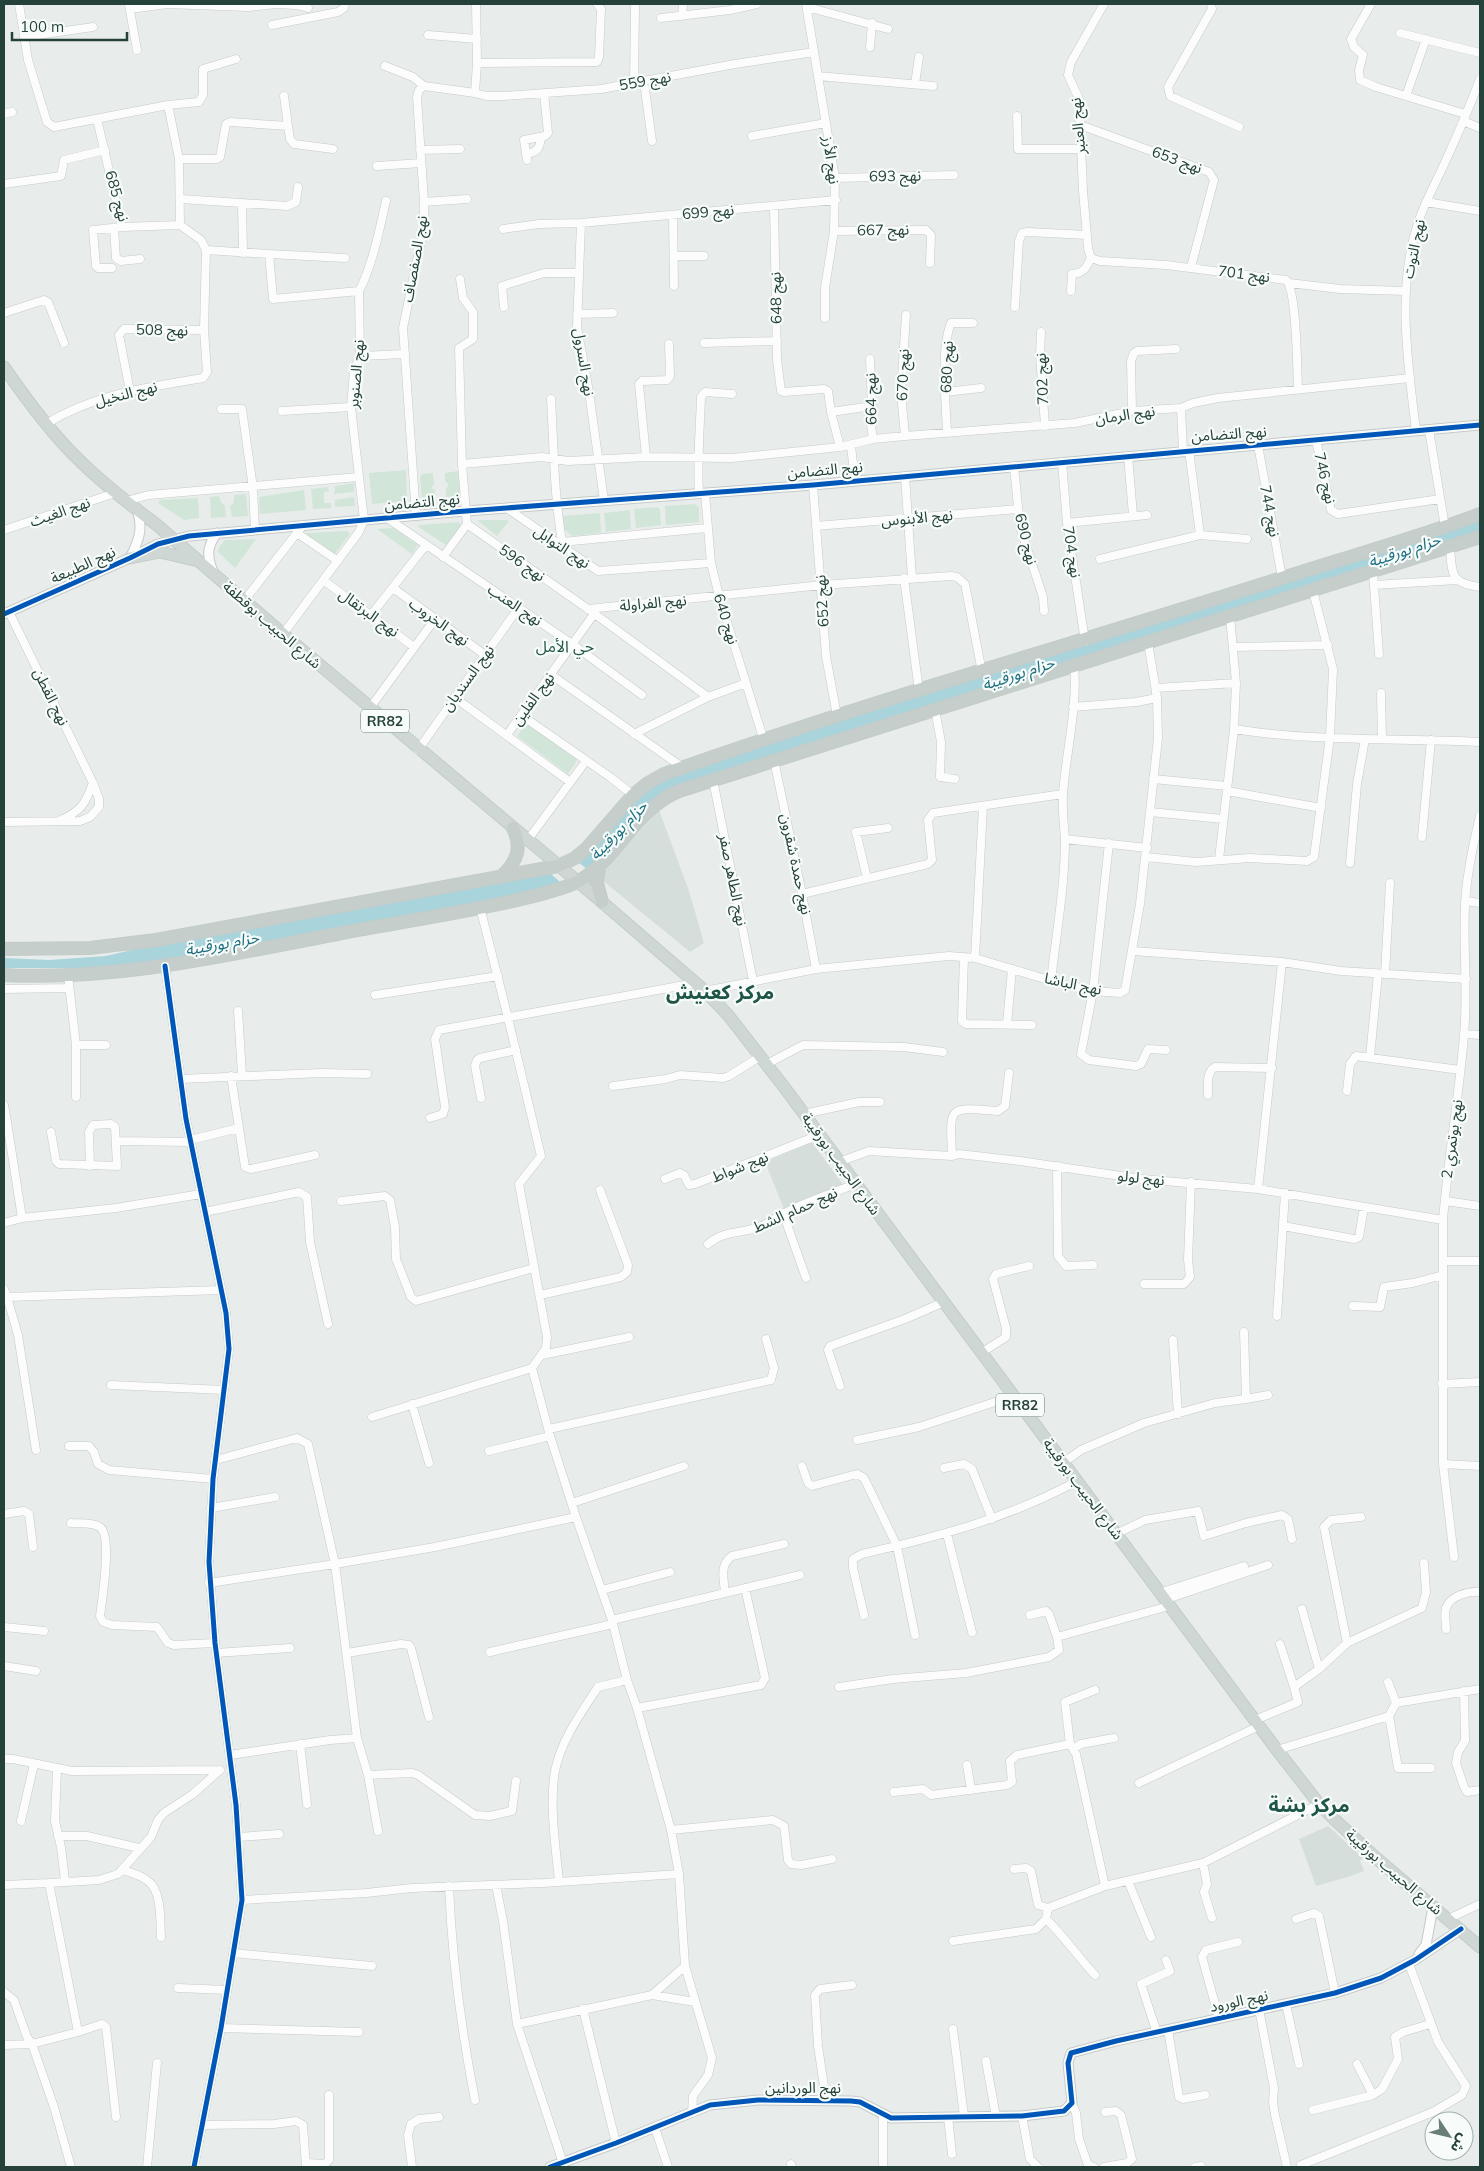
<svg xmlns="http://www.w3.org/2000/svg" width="1484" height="2171" viewBox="0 0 1484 2171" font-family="Mulish,'Noto Sans Arabic',sans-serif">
<rect width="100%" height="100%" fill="#e8edeb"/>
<path fill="#d6dedb" d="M659 810 689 891 704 943 690 952 602 880 601 874Z
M810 1143H813L844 1186 784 1209 765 1162Z
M1328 1826 1363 1858 1360 1861 1364 1871 1351 1876 1316 1886 1299 1839Z"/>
<path fill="#d1e6d8" d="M406 470 407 501 372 504 369 473Z
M458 471 460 497H446V488L449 485 445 481V473Z
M433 473 434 484 431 488 435 490V501L426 502 422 500 420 477 422 474Z
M354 483V492L334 494 335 486Z
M328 487 329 491 324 492V503H331V508L313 509 311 489Z
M304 490 306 510 260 514 259 497Z
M246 494 248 516 232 517 230 507 234 502V495Z
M219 496 221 502 225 506 226 517 211 518 210 497Z
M354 497 355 506 335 507V500Z
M198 498 199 518 184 520 158 503 160 500Z
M694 504 699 507V522L666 525 665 506Z
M657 507 660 509 661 525 636 528 634 509Z
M630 510 631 529 606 532 604 513Z
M600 513 601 533 572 536 564 529 563 516Z
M477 520H506L509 521 497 536Z
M459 522 461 525 446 545 418 527 420 525Z
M393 528 418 545 412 554 377 529Z
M347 531 350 534 334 555 306 535 307 533Z
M256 539 235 568 218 552 219 547 225 540Z
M527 722 578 759 568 774 517 736Z"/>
<path fill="#a9d4db" d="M1480 518V532L661 794C631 812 612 846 587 869L578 862 638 795 655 783 764 745Z
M551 874 560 882 531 892 261 944 114 968H4V958L49 960 106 956 140 948 529 876Z"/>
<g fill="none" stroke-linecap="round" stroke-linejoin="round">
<defs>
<path id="minor" d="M19 4 28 60 47 122 54 127 168 105 199 102 203 95V69L236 59
M806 4 835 178 834 231 825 288V318
M1211 4 1212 9 1168 87 1170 96 1239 127
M1371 4 1351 39 1354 47 1363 55 1359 70 1360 80 1376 87 1465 114
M129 5 137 50
M807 7 888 29
M130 9 167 4 248 7 276 4 297 5 308 8
M682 16 683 4
M661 18 730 10 757 4
M272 25 338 12 344 8 345 4
M1400 33 1480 53
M428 35 477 39
M24 37 93 27
M870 47 872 23
M477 63 597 62 599 57 601 9 597 4
M385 66 413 77 424 86
M818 76 933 86
M644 82 652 141
M634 84 635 7
M915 84 919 57
M475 93 486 96H503L601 89 735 64 814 52
M284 96 288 126
M1406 96 1426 39
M168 105 179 159 180 225
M4 114 12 112
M1017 116 1018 149H1081
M97 119 122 227 180 225 201 240 206 250 269 254 273 299 359 291
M1463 121 1480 128
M1080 125 1209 172 1214 180 1191 267
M752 136 826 123
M420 150 460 149
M526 154C538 152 540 148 541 137
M179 159H217L220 157 226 124 230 122 288 126 290 139 294 144 333 149
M527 160 524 140 545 136 548 133 544 93
M377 166 421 163
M835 178 954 175
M4 184 61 176 64 160 105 150
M181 199 287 206 296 202 298 187
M424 202 467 199
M1426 202 1480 211
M242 204 243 253
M774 206 777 360 781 391 784 392 824 389 828 391 831 412
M673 215 674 286
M581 223 577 327 589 392 604 500
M114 229 116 258 121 261 140 259
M503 229 539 224 581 223 836 200
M834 231 926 230 931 235 930 263
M269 254 345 258
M675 256H704
M1091 258 1100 261 1166 265 1286 280C1297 290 1297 370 1298 389
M1091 258 1088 248 1083 191 1079 99 1068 75 1071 62 1104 4
M112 268H98L96 266 93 230 122 227
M460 279 463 298 473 312V339L459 348 462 464 467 524 588 609 708 697 634 734
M1289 283 1340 289 1406 291
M1071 291 1072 274C1084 273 1086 268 1091 258
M504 307 502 286 544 273H579
M1015 307 1019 241 1022 233 1028 232 1087 235
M4 313 44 300 48 302 64 343
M577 314 613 313
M1041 332 1040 355 1045 426
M704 343 777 341
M360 356 405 354
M870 359 872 406 869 412 873 439
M130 391 119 335 124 329 204 330
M945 392 981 388
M551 399C554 451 554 497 563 548
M1181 408 1183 451
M221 409H242L253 488 255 529
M282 411 351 407
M1132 411 1131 361 1134 353 1137 351 1176 349
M46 424C94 394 149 387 203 378L207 372 204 330 206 250
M1429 430 1445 527
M1416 431C1408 363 1396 289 1418 223 1425 201 1437 181 1446 160 1458 134 1470 106 1480 79
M947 433C946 403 940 350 951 323H973
M905 436 901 393 906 315
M1316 440 1331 510 1338 514 1440 499
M1258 445 1282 578
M851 446 855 480
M840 447 831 412 872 406
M1189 450 1200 535
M1128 456 1133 515
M646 457 639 384 642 381 667 380 670 376 669 344
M1062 462 1067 523 1085 641
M462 464 542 457 568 461 646 457 732 458 840 447 873 439 905 436 1075 423 1132 411 1181 408 1193 403 1218 398 1410 378
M1014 466 1020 527 1043 597 1044 611
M905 476 912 578
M813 485 826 656 837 716
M699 493C697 461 700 429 701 397L705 392 732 394
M705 493 711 563 719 596 764 741
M126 501 149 495 358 477
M508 509 598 571 711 563
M416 516 403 328 424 226V202L417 97 419 90 424 86 475 93 477 63 476 4
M387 518 572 644 642 695
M1067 523 1147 515
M816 526 1018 509
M4 530 115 493
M297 533 338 561
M562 542 707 528
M1450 547C1452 574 1450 583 1480 587
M443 557 467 524
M1100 559 1200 535 1247 539
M1373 572 1379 654
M904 578 919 691
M323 580 414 647
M1374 585 1457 580
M393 588 485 655
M244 601 303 525
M588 609 822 585 951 576 957 577 965 584 982 672
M371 615 426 545
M283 634 359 532 364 520 351 407 354 370 360 356 359 291C373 264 379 231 386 201
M1234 647 1328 645
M550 674 682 767
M1156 688 1236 683
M1381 693 1382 739
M454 697 570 782
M708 697 746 683
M1073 707 1136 702 1157 698
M370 708 435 619
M935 709 941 742 940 777 955 779
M521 715 610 777 633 795
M1234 729C1315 742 1399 738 1480 742
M507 735 594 614
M418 750 519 607
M774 760 802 894 816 969
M1153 779 1227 786
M713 780 753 981
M1227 791 1321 808
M1150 812 1223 819
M59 821C81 811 85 805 93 783
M4 822 80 821 90 817 99 807V799L93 783 9 612
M1422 837 1431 740
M1065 839 1147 848
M527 841 586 761
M1109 843 1093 991 1081 1054 1089 1060 1136 1066 1141 1064 1148 1049 1166 1050
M1146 857 1196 862 1250 858 1307 861 1314 857 1330 737 1333 669 1313 591
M1219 859 1234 729 1236 683 1230 616
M1350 863 1357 784 1365 739
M867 878 856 832 888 828
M802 894 928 864 932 860 928 820 933 813 1063 794
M1465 901 1480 903
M1133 951 1282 962 1341 971 1466 979
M964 957 962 1021 966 1024 1032 1025
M975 958 983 806
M165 966 186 1119 226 1313 229 1349 213 1479 209 1562 215 1643 236 1805 242 1900 221 2028 194 2167
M1385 974 1390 883
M68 975 76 1045H106
M1051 981C1056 935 1065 886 1065 840 1064 824 1062 810 1063 794 1066 753 1078 705 1074 665
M4 989 69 988
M705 991 816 969 949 956 975 958 1065 985 1093 991 1120 993 1125 990 1140 904 1158 738 1157 698 1148 642
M375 995 498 976
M238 1011 242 1075
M1007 1024 1012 969
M1464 1034 1480 1035
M1370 1057 1378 974
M767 1064 803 1045 904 1047 943 1052
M231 1076 245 1167 251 1169 315 1155
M180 1079 322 1073 367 1074
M613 1086 666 1079 680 1075 723 1078 729 1076 761 1056
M1347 1091 1350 1064 1356 1056 1460 1070
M1208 1095C1208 1085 1206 1072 1215 1067L1272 1068
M76 1097V1045
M481 1098 475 1066 477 1060 480 1058 516 1050
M4 1105 7 1122
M804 1114 859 1102H880
M430 1118 443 1114 445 1107 435 1039 439 1030 696 983
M4 1123 7 1122 22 1218
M51 1132 56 1161 59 1164 117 1166 115 1127 111 1124 93 1125 89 1132 90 1166
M190 1140 239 1128
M117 1141 191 1142
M952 1156C950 1105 947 1107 998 1111L1005 1106 1009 1073
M839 1162 869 1151 952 1156 959 1154 1020 1161 1141 1179 1258 1189 1443 1220
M1057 1166 1058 1256 1066 1266 1093 1265
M665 1179 680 1173 684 1175 689 1185 695 1184 819 1135
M1258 1189 1282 962
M341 1201 385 1196 390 1200 395 1227 396 1259 411 1297 416 1301 534 1268
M1445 1201 1480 1206
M205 1212 299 1192 307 1197 310 1242 328 1324
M783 1213 806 1278
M4 1223 22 1218 116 1208 201 1194
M1283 1226 1354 1239 1359 1237 1364 1207
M708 1244C724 1230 741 1234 759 1227 768 1224 775 1218 783 1214 805 1201 832 1194 855 1184
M1444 1261H1480
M1144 1284H1184L1190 1277 1188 1260 1191 1182
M4 1289 7 1297 221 1290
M540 1295 621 1277 627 1272 628 1265 600 1190
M7 1297 18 1335 36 1450
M1353 1306 1380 1307 1384 1287 1413 1283 1443 1275
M1277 1316 1285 1193
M1173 1340 1178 1414
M981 1353 1006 1337V1328L993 1279 996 1274 1029 1266
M542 1355 629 1337
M1442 1384 1480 1382
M111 1385 224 1390
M840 1386 828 1350 830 1346 905 1319 944 1302
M1246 1399 1268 1395
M412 1404 429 1463
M372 1417 532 1368 546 1348 547 1337 519 1184 541 1156 508 1018 480 907
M549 1429 771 1380 774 1368 766 1339
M857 1440 919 1427 1013 1396
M69 1446H89L94 1452 98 1464 109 1470 213 1479
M489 1451 550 1436
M216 1460 297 1438 308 1444 335 1564 435 1547 576 1517 550 1436 532 1368
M1063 1463 1081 1450 1144 1423 1215 1403 1246 1399 1244 1332
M1443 1464 1480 1466
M802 1466 808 1483 812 1486 857 1474 864 1478 897 1546 915 1635
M944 1468 964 1464 972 1469 992 1519
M572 1503 684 1466
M211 1508 275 1497
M4 1514 24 1511 29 1514 33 1547
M71 1523C80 1524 95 1522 101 1528 112 1539 102 1600 100 1616L103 1622 112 1625 157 1627 168 1643 174 1645 215 1643
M947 1534 972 1632
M1116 1534 1145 1520 1198 1511 1204 1536 1246 1523 1282 1515 1288 1519 1292 1539
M1454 1557 1443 1464V1220C1448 1158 1459 1097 1464 1035 1468 992 1463 949 1465 906 1466 876 1473 845 1480 816
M209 1583 335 1564 357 1738 368 1775 378 1831
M602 1590 670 1572
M725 1593C724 1579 719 1565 732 1556L784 1544
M1159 1593 1244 1566
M1164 1600 1268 1565
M1302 1609 1319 1669
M864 1615 853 1568V1559L862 1554C937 1537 1009 1518 1077 1481
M1030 1615 1046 1611 1049 1614 1057 1637
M612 1620 800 1575
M4 1627 44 1631
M1446 1629C1446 1622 1444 1614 1446 1608 1450 1596 1468 1591 1480 1592
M1347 1643 1422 1608 1426 1592 1424 1563
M1280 1644 1294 1687
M490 1652 613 1624
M216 1653 290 1648
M347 1653 401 1644 409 1645 411 1648 429 1717
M4 1666 36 1671
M1388 1682 1396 1703
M839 1687 893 1679 966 1673 1049 1657 1059 1650 1057 1637 1169 1606
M1464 1691 1465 1741 1458 1752 1456 1763 1464 1787 1467 1792 1480 1790
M637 1708 761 1685 765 1678 745 1588
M1389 1716 1398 1768H1431
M1255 1720 1298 1702 1294 1687 1319 1669 1347 1643 1324 1527 1331 1520 1361 1517
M300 1744 307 1804
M1070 1744 1065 1702 1095 1690
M1073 1749 1081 1744 1114 1738
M1277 1750 1389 1716 1396 1703 1480 1689
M230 1755 330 1740 357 1738
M4 1759H13L72 1771 220 1770
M967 1765 971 1790
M57 1769 55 1821 61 1847 65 1881
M368 1775 412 1773 418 1775 475 1815 490 1816 512 1811 516 1781
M1139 1783 1259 1726
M894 1792 923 1789 931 1795 1007 1785 1012 1782 1010 1761 1017 1755 1070 1744 1076 1754 1105 1886
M21 1821 34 1764
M671 1830 773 1820 784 1826 788 1860 791 1864 801 1865 832 1859
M58 1836H87L139 1848
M239 1837 279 1834
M1203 1863 1207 1884 1204 1892 1212 1918
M1014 1869 1026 1868 1031 1871 1038 1905 1048 1908
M123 1870C131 1873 141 1875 148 1881 162 1891 160 1921 161 1937
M1128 1881 1151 1937
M559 1882C556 1848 549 1805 555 1771 561 1740 581 1713 598 1687L627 1680
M4 1885 49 1883
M496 1885 503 1921 517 2024
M449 1886C452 1959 461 2029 475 2100
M242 1900 366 1893 412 1888 543 1883 679 1874 671 1830 637 1708 627 1680 612 1620 576 1517
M1296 1919 1314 1913 1319 1916 1335 1993
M1448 1919 1480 1904
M953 1941 1036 1929 1046 1919
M233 1953 372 1966
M685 1966 712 2058 708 2075 693 2096 692 2113
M1095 1975C1078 1957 1064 1936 1046 1919L1048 1908 1105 1886 1203 1863 1319 1804
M178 1988 227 1990
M4 1992 14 2000 27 2037 32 2044
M652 1995 695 2002
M1286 2004 1299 2064
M583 2009 616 2143
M1259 2009 1274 2088 1273 2102 1275 2115 1287 2167
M1219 2018 1202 1957 1206 1950 1238 1942
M221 2028 359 2032
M953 2029 964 2116
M1168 2030 1179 2097 1183 2099 1205 2095
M78 2032 102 2024 106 2027 116 2117
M1157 2033 1141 1984 1170 1971 1166 1960
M4 2045 32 2044
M986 2061 996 2117
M1357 2064 1373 2095
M826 2100 818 2046 815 1995 820 1989 852 1985
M1072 2103 1076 2113 1079 2139 1088 2165 1094 2167
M1313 2110 1373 2095 1382 2089 1398 2059 1395 2037 1403 2032 1430 2024
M883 2115V2167
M1022 2116 1030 2159 1038 2167
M948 2117 952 2154
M202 2125 274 2124 296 2121 303 2125 306 2167
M655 2128 668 2167
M306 2163 325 2164 329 2160V2095
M563 2163 517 2024 652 1995 685 1966 679 1874
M791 2164 792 2167
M1301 2165 1433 2112 1462 2095 1466 2086 1438 2042 1409 1964
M71 2167 54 2107 32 2044 78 2032 49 1883 99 1880 118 1874 151 1837 158 1820 164 1813 193 1794 220 1770
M147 2167 157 2063
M412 2167 408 2135 411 2124 419 2119 439 2117
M1104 2167 1127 2163 1132 2159 1121 2115 1116 2111 1105 2112
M1195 2167 1201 2166"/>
<path id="tertiary" d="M130 558C138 542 144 529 137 510
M214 574C207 558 206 547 217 533
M4 614 130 558 158 544 189 536 453 512 813 485 1480 425
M1419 1954 1426 1945 1433 1907
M550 2167 616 2143 710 2105 758 2100 851 2101 860 2102 891 2118 1022 2116 1064 2111 1072 2103 1068 2063 1071 2053 1116 2041 1335 1993 1381 1978 1415 1960 1461 1929"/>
<path id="primary" d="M4 367C26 399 50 432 78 459 102 483 129 504 157 525L283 634 602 902 705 991 728 1015 784 1087 1277 1750 1319 1804 1335 1820 1375 1857 1480 1947
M130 558 160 552 194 560"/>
<path id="trunk" d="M599 866 597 883 602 902
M503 875C518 860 522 847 513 828
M4 949 90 948 156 940 558 866 575 858 586 849 633 795 648 783 664 774C866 702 1074 644 1279 579 1346 557 1415 539 1480 514
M4 975C117 981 227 955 337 934 404 921 472 912 538 895 555 890 574 886 588 875 622 850 638 808 679 791L1480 537"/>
</defs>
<use href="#minor" stroke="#c5cac8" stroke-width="9"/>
<use href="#tertiary" stroke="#c5cac8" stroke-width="11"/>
<use href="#primary" stroke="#c3ccc9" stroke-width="13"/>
<use href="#trunk" stroke="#c3ccc9" stroke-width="14"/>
<use href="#minor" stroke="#fcfcfc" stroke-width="8"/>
<use href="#tertiary" stroke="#fcfcfc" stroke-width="9"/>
<use href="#primary" stroke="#cfd7d5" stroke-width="11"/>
<use href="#trunk" stroke="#c6cecc" stroke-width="12"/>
<defs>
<path id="cycleway" d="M4 614 130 558 158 544 189 536 453 512 813 485 1480 425
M165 966 186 1119 226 1313 229 1349 213 1479 209 1562 215 1643 236 1805 242 1900 221 2028 194 2167
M550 2167 616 2143 710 2105 758 2100 851 2101 860 2102 891 2118 1022 2116 1064 2111 1072 2103 1068 2063 1071 2053 1116 2041 1335 1993 1381 1978 1415 1960 1461 1929"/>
</defs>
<use href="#cycleway" stroke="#f7fbf9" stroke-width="8"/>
<use href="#cycleway" stroke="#0057b8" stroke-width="5"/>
</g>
<g text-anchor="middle" stroke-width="4.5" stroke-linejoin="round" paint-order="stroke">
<g fill="#f7fbf9" stroke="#637a73" stroke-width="1">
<rect x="361" y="709.5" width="48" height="23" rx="4"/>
<rect x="996" y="1393.5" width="48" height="23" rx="4"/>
</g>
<g font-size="14" font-weight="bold" fill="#24423a">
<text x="385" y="726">RR82</text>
<text x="1020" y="1410">RR82</text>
</g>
<g font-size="15" fill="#24423a" stroke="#f7fbf9">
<text transform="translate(645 81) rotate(-10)" y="5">نهج 559</text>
<text transform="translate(1078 126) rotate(-95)" y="5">نهج العنبر</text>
<text transform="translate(831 160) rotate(82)" y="5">نهج الأرز</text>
<text transform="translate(1177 160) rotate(20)" y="5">نهج 653</text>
<text transform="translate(895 176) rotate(-1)" y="5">نهج 693</text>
<text transform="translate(117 196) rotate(74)" y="5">نهج 685</text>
<text transform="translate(708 212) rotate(-5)" y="5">نهج 699</text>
<text transform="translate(883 230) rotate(-1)" y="5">نهج 667</text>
<text transform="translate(1414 249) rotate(-78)" y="5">نهج التوت</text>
<text transform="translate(415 259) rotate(-80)" y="5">نهج الصفصاف</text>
<text transform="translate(1244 274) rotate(7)" y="5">نهج 701</text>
<text transform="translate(776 298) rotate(-91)" y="5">نهج 648</text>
<text transform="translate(162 330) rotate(1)" y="5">نهج 508</text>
<text transform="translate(584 362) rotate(81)" y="5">نهج السرول</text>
<text transform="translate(947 367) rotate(-88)" y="5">نهج 680</text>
<text transform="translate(356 374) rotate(-85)" y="5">نهج الصنوبر</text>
<text transform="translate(903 375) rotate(-88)" y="5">نهج 670</text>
<text transform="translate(1042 379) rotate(-93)" y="5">نهج 702</text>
<text transform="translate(126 394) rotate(-14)" y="5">نهج النخيل</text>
<text transform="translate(871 399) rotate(-91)" y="5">نهج 664</text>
<text transform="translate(1125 415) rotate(-8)" y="5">نهج الرمان</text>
<text transform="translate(1229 434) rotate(-4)" y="5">نهج التضامن</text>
<text transform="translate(825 470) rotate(-5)" y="5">نهج التضامن</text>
<text transform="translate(1325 478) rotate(77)" y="5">نهج 746</text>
<text transform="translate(422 502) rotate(-5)" y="5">نهج التضامن</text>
<text transform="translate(1270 511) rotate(79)" y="5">نهج 744</text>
<text transform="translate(60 512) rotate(-19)" y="5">نهج الغيث</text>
<text transform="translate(917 518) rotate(-5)" y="5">نهج الأبنوس</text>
<text transform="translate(1026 539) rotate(76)" y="5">نهج 690</text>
<text transform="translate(562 547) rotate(34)" y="5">نهج التوابل</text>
<text transform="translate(1072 552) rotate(81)" y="5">نهج 704</text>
<text transform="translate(522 563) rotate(35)" y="5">نهج 596</text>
<text transform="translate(83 565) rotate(-24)" y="5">نهج الطبيعة</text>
<text transform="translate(822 601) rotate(-94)" y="5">نهج 652</text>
<text transform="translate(653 603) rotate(-5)" y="5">نهج الفراولة</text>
<text transform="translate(515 605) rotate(34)" y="5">نهج العنب</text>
<text transform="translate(369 613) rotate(36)" y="5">نهج البرتقال</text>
<text transform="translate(726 619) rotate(73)" y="5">نهج 640</text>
<text transform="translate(439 622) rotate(36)" y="5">نهج الخروب</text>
<text transform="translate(272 625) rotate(41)" y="5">شارع الحبيب بوقطفة</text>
<text transform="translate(468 678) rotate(-54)" y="5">نهج السنديان</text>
<text transform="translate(51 697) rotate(64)" y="5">نهج القطن</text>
<text transform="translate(533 699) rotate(-54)" y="5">نهج الفلين</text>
<text transform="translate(796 864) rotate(78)" y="5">نهج حمدة شقرون</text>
<text transform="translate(733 880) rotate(79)" y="5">نهج الطاهر صفر</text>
<text transform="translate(1073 984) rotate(12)" y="5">نهج الباشا</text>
<text transform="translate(1452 1139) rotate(-82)" y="5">نهج بوتمري 2</text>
<text transform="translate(841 1164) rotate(54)" y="5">شارع الحبيب بورقيبة</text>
<text transform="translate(740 1167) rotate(-22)" y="5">نهج شواط</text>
<text transform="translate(1141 1178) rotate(6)" y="5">نهج لولو</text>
<text transform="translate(795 1210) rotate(-24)" y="5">نهج حمام الشط</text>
<text transform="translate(1083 1489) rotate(53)" y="5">شارع الحبيب بورقيبة</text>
<text transform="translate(1394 1872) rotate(41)" y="5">شارع الحبيب بورقيبة</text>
<text transform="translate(1239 2001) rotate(-12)" y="5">نهج الورود</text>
<text x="803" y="2093">نهج الوردانين</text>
</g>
<g font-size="16" font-style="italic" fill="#1c6f80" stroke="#f7fbf9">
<text transform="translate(1404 550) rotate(-18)" y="6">حزام بورقيبة</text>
<text transform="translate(1018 673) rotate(-18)" y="6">حزام بورقيبة</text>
<text transform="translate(618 830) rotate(-46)" y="6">حزام بورقيبة</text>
<text transform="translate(222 943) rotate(-10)" y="6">حزام بورقيبة</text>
</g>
<g font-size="16" fill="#1f5548" stroke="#f7fbf9">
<text x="565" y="652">حي الأمل</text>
</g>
<g font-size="20" font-weight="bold" fill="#1f5548" stroke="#f7fbf9">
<text x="720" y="999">مركز كعنيش</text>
<text x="1309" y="1812">مركز بشة</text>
</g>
</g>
<rect width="1484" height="2171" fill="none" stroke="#24423a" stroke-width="10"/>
<g transform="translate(1449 2136) rotate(125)"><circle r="24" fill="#f7fbf9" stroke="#a3b1ad"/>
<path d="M0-4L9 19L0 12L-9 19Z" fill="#697e78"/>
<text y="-8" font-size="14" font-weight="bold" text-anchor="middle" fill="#24423a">ش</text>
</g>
<path d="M12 32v8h115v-8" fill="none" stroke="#24423a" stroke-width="2.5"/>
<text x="20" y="32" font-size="15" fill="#24423a" stroke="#f7fbf9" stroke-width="4" paint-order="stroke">100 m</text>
</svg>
